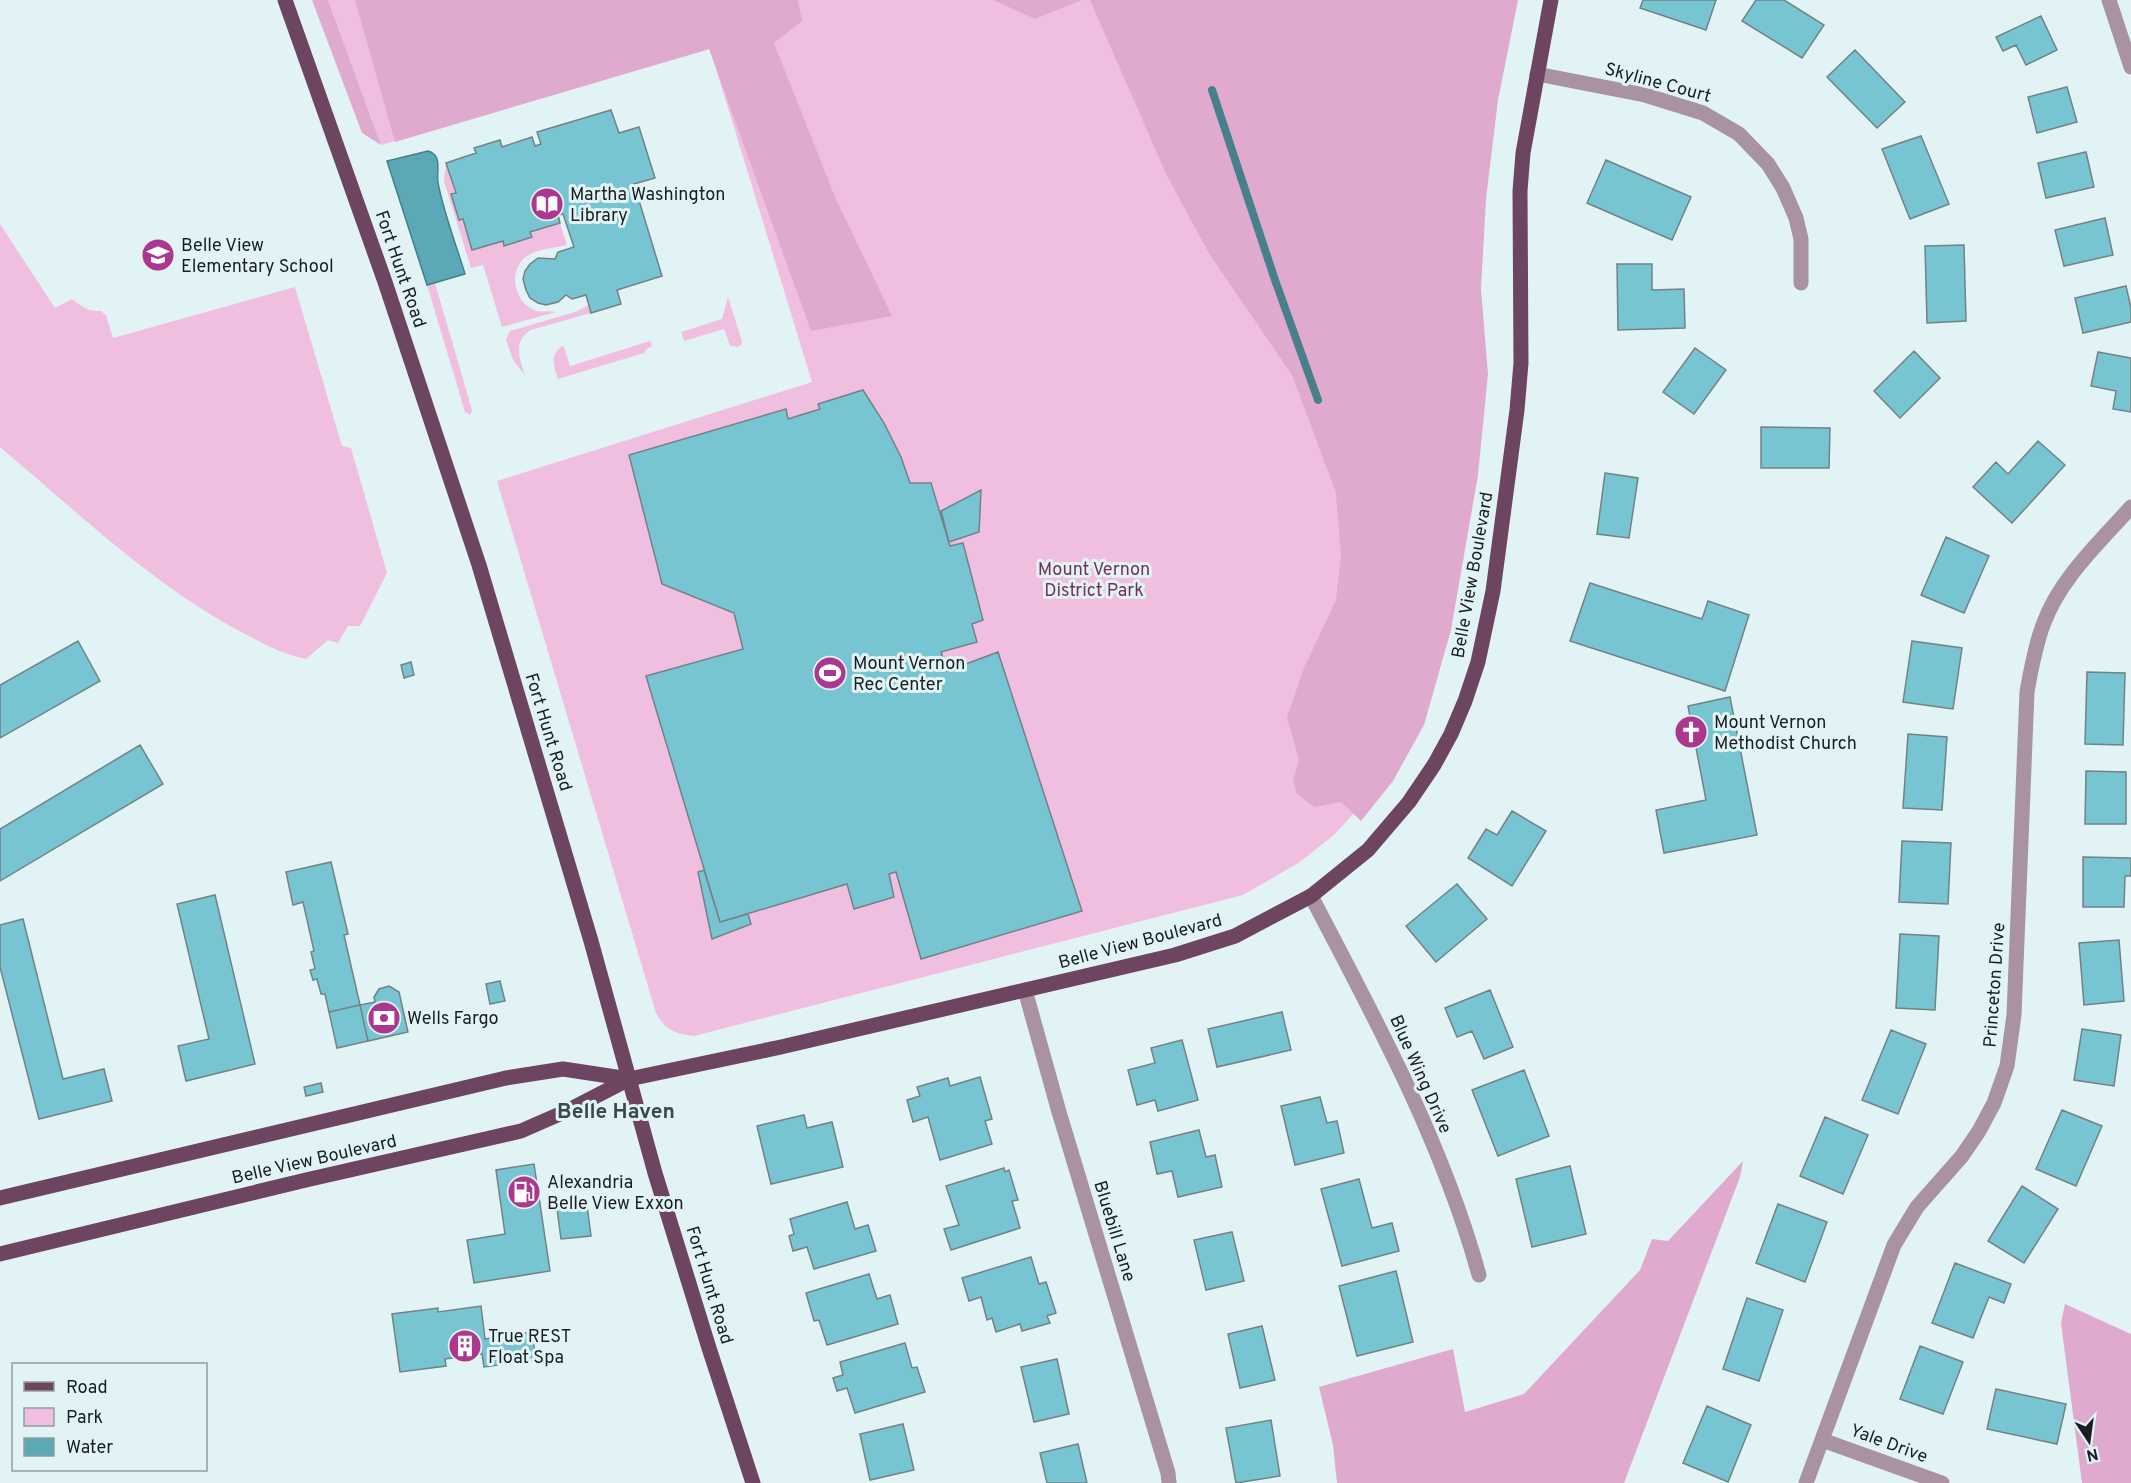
<svg xmlns="http://www.w3.org/2000/svg" width="2131" height="1483" viewBox="0 0 2131 1483" font-family="Overpass,sans-serif">
<rect width="100%" height="100%" fill="#e2f3f6"/>
<path fill="#f0bfe0" d="M328 0H1503L1364 802 1335 834 1300 862 1243 895 694 1036C676 1034 665 1030 656 1013L497 481 812 382 710 49 381 145Z
M446 163 472 250 560 223 567 245C556 248 536 249 527 256 508 269 513 301 534 310 542 313 550 310 556 312L502 327 483 265 471 268 444 181Z
M0 224 55 308 72 299C81 306 89 312 101 311L106 315 113 338 295 287 342 446 351 448 387 573 360 626H348L338 643 328 640 306 659C281 654 264 644 243 633 155 587 76 511 0 447Z
M435 283 472 410 470 415 465 412 427 285Z
M728 297 742 341 741 345 738 347 730 346 724 329 684 341 681 332 722 319Z
M589 305 591 313 531 330C512 341 520 359 525 376L512 358 506 339 510 331 575 312Z
M650 341 652 346 648 348 644 353 558 379C554 366 549 356 562 346L564 347 570 366Z"/>
<path fill="#dfaace" d="M312 0H328L381 145 362 133Z
M355 0H798L802 21 774 43 835 197 892 316 811 331 709 49 395 142Z
M993 0H1082L1035 19Z
M1090 0H1518L1498 100 1486 199 1481 289 1488 374 1478 475 1451 630 1424 725 1393 781 1361 821 1341 802 1314 807 1297 794 1293 780 1299 760 1287 717 1304 668 1336 600 1341 556 1336 493 1292 375 1210 255 1167 176Z
M1743 1161 1740 1177 1624 1483H1337L1333 1445 1319 1387 1453 1349 1465 1412 1524 1394 1640 1270 1652 1239 1668 1241Z
M2065 1304 2131 1334V1483H2082L2061 1323Z"/>
<path fill="#5ba8b7" stroke="#477f8a" stroke-width="1.5" d="M428 151C443 155 436 172 438 183 444 214 456 244 465 274L427 285 387 161Z"/>
<g fill="none" stroke-linecap="round" stroke-linejoin="round">
<path stroke="#477f8a" stroke-width="8" d="M1212 90 1275 280 1318 400"/>
</g>
<path fill="#77c4d3" stroke="#738285" stroke-width="1.5" d="M1643 0H1716L1706 30 1640 8Z
M1756 0H1784L1824 25 1802 58 1742 21Z
M2041 16 2057 50 2026 65 2016 45 2003 51 1996 37Z
M1855 50 1905 102 1877 128 1827 77Z
M2067 87 2077 122 2037 133 2028 97Z
M611 110 619 133 639 127 655 178 634 184 662 276 617 290 621 304 591 313 586 295 572 299 566 295 558 302 546 305 538 303 530 298 526 290 523 279 525 271 530 264 538 258 555 259 558 252 574 247 563 214 558 215 560 223 530 232 532 237 504 246 503 241 472 250 463 219 459 220 451 194 456 193 446 163 476 153 474 148 500 140 502 147 532 137 535 146 541 144 537 132Z
M1921 136 1949 204 1910 219 1882 149Z
M2086 152 2094 187 2046 198 2038 163Z
M1606 160 1691 197 1672 240 1587 203Z
M2105 218 2113 255 2064 266 2055 230Z
M1964 245 1966 321 1927 323 1925 246Z
M1617 264H1652V290L1684 289 1685 328 1618 330Z
M2126 286 2131 308V322L2083 333 2075 298Z
M1695 348 1726 370 1694 414 1663 392Z
M1914 351 1940 378 1900 418 1874 391Z
M2098 352 2131 358V412L2113 409 2116 391 2091 386Z
M863 390 884 423 901 457 910 483H931L950 546 963 543 983 620 972 624 977 642 941 652 947 671 998 652 1082 911 921 959 896 872 889 874 894 897 854 909 847 884 720 922 646 676 743 649 734 613 662 584 629 455 786 409 788 419 820 409 818 404Z
M1761 427 1830 428 1829 468H1761Z
M2038 441 2065 465 2012 523 1973 487 1996 462 2008 474Z
M1605 473 1638 478 1629 538 1597 534Z
M981 490 979 532 949 542 941 511Z
M1946 537 1989 556 1964 613 1921 595Z
M1590 583 1702 619 1708 601 1749 615 1725 691 1570 641Z
M78 641 100 681 0 738V685Z
M1912 641 1962 648 1953 709 1903 702Z
M411 662 414 675 404 678 401 665Z
M2087 672 2125 673 2123 745 2085 744Z
M1730 697 1757 835 1664 853 1656 810 1706 800 1688 706Z
M1908 734 1947 737 1942 810 1903 808Z
M140 745 163 784 0 881V829Z
M2086 771 2126 772V824H2085Z
M1512 811 1546 831 1512 886 1468 858 1486 829 1497 835Z
M1902 841 1951 843 1948 904 1899 902Z
M2083 857 2131 858V876H2125L2124 907H2083Z
M331 862 348 934 344 935 360 1005 329 1012 325 994H321L317 979 313 980 310 970 315 969 311 952 314 951 303 902 293 905 286 872Z
M704 870 720 922 748 914 751 924 712 939 698 872Z
M1457 884 1487 919 1436 962 1406 926Z
M215 895 255 1064 186 1081 178 1046 209 1039 177 904Z
M23 919 63 1079 104 1069 112 1101 39 1119 0 967V925Z
M1900 934 1939 936 1935 1010 1896 1008Z
M2119 940 2124 1001 2084 1005 2079 943Z
M500 981 505 1001 490 1004 486 984Z
M389 986 399 992 408 1032 368 1041 360 1005 375 1002 374 997 379 989Z
M1490 990 1513 1047 1484 1059 1472 1031 1457 1037 1445 1008Z
M360 1005 368 1041 337 1048 329 1012Z
M1282 1012 1291 1050 1217 1067 1208 1029Z
M2082 1029 2121 1035 2114 1086 2074 1080Z
M1891 1030 1926 1044 1898 1114 1862 1100Z
M1182 1040 1198 1100 1158 1111 1155 1100 1137 1105 1128 1070 1155 1063 1151 1048Z
M1524 1070 1549 1136 1498 1156 1472 1090Z
M980 1077 992 1119 985 1121 992 1144 940 1160 928 1117 913 1122 907 1100 920 1096 917 1087 948 1078 950 1086Z
M321 1083 323 1092 306 1096 304 1087Z
M1320 1097 1327 1123 1337 1121 1344 1153 1295 1165 1281 1106Z
M2062 1110 2102 1126 2076 1186 2036 1169Z
M804 1115 807 1128 832 1122 843 1167 771 1184 757 1126Z
M1825 1117 1868 1135 1843 1194 1800 1176Z
M1199 1130 1206 1157 1215 1155 1222 1187 1178 1197 1172 1171 1157 1174 1150 1142Z
M534 1164 550 1271 474 1283 467 1240 505 1234 496 1170Z
M1570 1166 1586 1234 1532 1247 1516 1179Z
M1004 1168 1005 1172 1009 1170 1018 1200 1012 1201 1020 1228 951 1250 944 1229 959 1225 946 1186Z
M1359 1179 1372 1228 1392 1223 1399 1251 1342 1266 1321 1189Z
M2022 1186 2058 1209 2024 1263 1988 1241Z
M847 1202 855 1229 868 1225 876 1251 814 1269 807 1247 793 1251 789 1236 794 1234 790 1219Z
M1778 1204 1827 1222 1805 1282 1756 1263Z
M587 1205 591 1236 561 1239 557 1209Z
M1232 1232 1244 1281 1206 1290 1194 1240Z
M1031 1257 1039 1284 1046 1282 1056 1313 1047 1316 1050 1323 1022 1331 1020 1324 996 1332 992 1318 987 1320 981 1297 969 1301 962 1278Z
M1955 1263 2011 1284 2004 1303 1989 1297 1973 1338 1932 1323Z
M1396 1271 1413 1342 1357 1356 1339 1286Z
M869 1274 877 1299 890 1295 898 1324 827 1345 819 1320 814 1321 806 1293Z
M1747 1298 1783 1310 1759 1381 1723 1369Z
M481 1306 485 1339 532 1332 536 1360 484 1367 482 1354 445 1359 446 1366 400 1372 392 1314 438 1308V1312Z
M1262 1326 1275 1380 1240 1388 1228 1334Z
M905 1343 912 1368 917 1367 925 1392 855 1413 847 1388 837 1391 833 1378 843 1375 840 1362Z
M1920 1346 1963 1362 1943 1414 1900 1399Z
M1057 1359 1069 1414 1034 1422 1021 1367Z
M1996 1389 2066 1404 2057 1444 1987 1429Z
M1707 1406 1751 1425 1728 1482 1683 1463Z
M1271 1420 1280 1476 1236 1483 1226 1428Z
M903 1424 914 1470 870 1480 860 1434Z
M1078 1444 1087 1483H1047L1040 1453Z"/>
<g fill="none" stroke-linecap="round" stroke-linejoin="round">
<path stroke="#a992a1" stroke-width="15" d="M2109 0 2131 67
M1537 74 1645 95 1703 113 1739 134 1768 164 1783 188 1796 218 1801 239V283
M1311 896C1375 1018 1442 1141 1479 1275
M1025 990 1059 1112 1168 1473 1169 1483
M1822 1440 1942 1483
M1806 1483 1894 1245 1917 1207 1962 1156 1979 1131 1994 1103 2007 1066 2014 1015 2027 692C2031 669 2035 647 2043 625 2060 578 2099 543 2131 507"/>
<path stroke="#6d4561" stroke-width="15" d="M285 0 385 282 479 565 591 941 655 1173 709 1348 753 1483
M0 1198 506 1078 563 1069 629 1079
M0 1254 306 1180 521 1131 569 1110 629 1079 781 1047 1175 955 1235 936 1311 896 1368 850 1409 802 1434 765 1451 734 1465 701 1478 662 1493 591 1517 410 1521 363 1520 191 1523 153 1551 0"/>
</g>
<defs>
<symbol id="library-disc" viewBox="-11 -11 22 22"><circle r="9.5" fill="#ab3790" stroke="#e2f3f6"/><path d="M-6-4Q-3-5.5-.7-3.5V5Q-3 3-6 4ZM6-4Q3-5.5 .7-3.5V5Q3 3 6 4Z" fill="#fff"/></symbol>
<symbol id="school-disc" viewBox="-11 -11 22 22"><circle r="9.5" fill="#ab3790" stroke="#e2f3f6"/><path d="M0-5L7-2L0 1L-7-2ZM-4 1L0 2.5L4 1V4Q0 6-4 4Z" fill="#fff"/></symbol>
<symbol id="stadium-disc" viewBox="-11 -11 22 22"><circle r="9.5" fill="#ab3790" stroke="#e2f3f6"/><path d="M0-5a6.5 5 0 1 0 0 10a6.5 5 0 1 0 0-10ZM-3.5-1.8h7v3.6h-7Z" fill="#fff"/></symbol>
<symbol id="church-disc" viewBox="-11 -11 22 22"><circle r="9.5" fill="#ab3790" stroke="#e2f3f6"/><path d="M-1.2-6h2.4v3.5h3.3v2.4h-3.3V6h-2.4V-.1h-3.3v-2.4h3.3Z" fill="#fff"/></symbol>
<symbol id="bank-disc" viewBox="-11 -11 22 22"><circle r="9.5" fill="#ab3790" stroke="#e2f3f6"/><path d="M-6-4H6V4H-6ZM0-2.3a2.3 2.3 0 1 0 0 4.6a2.3 2.3 0 1 0 0-4.6Z" fill="#fff"/></symbol>
<symbol id="fuel-disc" viewBox="-11 -11 22 22"><circle r="9.5" fill="#ab3790" stroke="#e2f3f6"/><path d="M-5.5-6h7V0h2V4h1.3V-2.5L3-4.5l.8-.8L6-3V5H2.5V1h-1V6h-7ZM-4.2-4.7v3.2H.2V-4.7Z" fill="#fff"/></symbol>
<symbol id="building-disc" viewBox="-11 -11 22 22"><circle r="9.5" fill="#ab3790" stroke="#e2f3f6"/><path d="M-4-6H4V6H1V3H-1V6H-4ZM-2.5-4.3h1.7v1.8h-1.7ZM.8-4.3h1.7v1.8H.8ZM-2.5-1h1.7V.8h-1.7ZM.8-1h1.7V.8H.8Z" fill="#fff"/></symbol>
</defs>
<g fill-rule="evenodd">
<use href="#library-disc" x="528" y="185" width="38" height="38"/>
<use href="#school-disc" x="139" y="236" width="38" height="38"/>
<use href="#stadium-disc" x="811" y="654" width="38" height="38"/>
<use href="#church-disc" x="1672" y="713" width="38" height="38"/>
<use href="#bank-disc" x="365" y="999" width="38" height="38"/>
<use href="#fuel-disc" x="505" y="1173" width="38" height="38"/>
<use href="#building-disc" x="446" y="1327" width="38" height="38"/>
</g>
<g text-anchor="middle" stroke-width="6" stroke-linejoin="round" paint-order="stroke">
<g font-size="18" fill="#191f20" stroke="#e2f3f6">
<text transform="translate(1658 82) rotate(15)" y="6">Skyline Court</text>
<text transform="translate(401 269) rotate(71)" y="6">Fort Hunt Road</text>
<text transform="translate(1472 575) rotate(-80)" y="6">Belle View Boulevard</text>
<text transform="translate(549 732) rotate(73)" y="6">Fort Hunt Road</text>
<text transform="translate(1140 941) rotate(-15)" y="6">Belle View Boulevard</text>
<text transform="translate(1994 985) rotate(-86)" y="6">Princeton Drive</text>
<text transform="translate(1421 1074) rotate(66)" y="6">Blue Wing Drive</text>
<text transform="translate(314 1159) rotate(-13)" y="6">Belle View Boulevard</text>
<text transform="translate(1115 1231) rotate(73)" y="6">Bluebill Lane</text>
<text transform="translate(710 1285) rotate(73)" y="6">Fort Hunt Road</text>
<text transform="translate(1889 1443) rotate(20)" y="6">Yale Drive</text>
</g>
<g font-size="18" fill="#191f20" stroke="#e2f3f6" text-anchor="start">
<text x="570" y="200">Martha Washington<tspan x="570" dy="21">Library</tspan></text>
<text x="181" y="251">Belle View<tspan x="181" dy="21">Elementary School</tspan></text>
<text x="853" y="669">Mount Vernon<tspan x="853" dy="21">Rec Center</tspan></text>
<text x="1714" y="728">Mount Vernon<tspan x="1714" dy="21">Methodist Church</tspan></text>
<text x="407" y="1024">Wells Fargo</text>
<text x="547" y="1188">Alexandria<tspan x="547" dy="21">Belle View Exxon</tspan></text>
<text x="488" y="1342">True REST<tspan x="488" dy="21">Float Spa</tspan></text>
</g>
<g font-size="18" fill="#723261" stroke="#e2f3f6">
<text x="1094" y="575">Mount Vernon<tspan x="1094" dy="21">District Park</tspan></text>
</g>
<g font-size="21" font-weight="bold" fill="#3b494c" stroke="#e2f3f6">
<text x="616" y="1118">Belle Haven</text>
</g>
</g>
<rect x="12" y="1363" width="195" height="108" fill="#e2f3f6" stroke="#929ea0" stroke-width="1.5"/>
<rect x="24" y="1382" width="30" height="9" fill="#6d4561" stroke="#929ea0" stroke-width="1.5"/>
<text x="66" y="1393" font-size="18" fill="#191f20">Road</text>
<rect x="24" y="1408" width="30" height="18" fill="#f0bfe0" stroke="#929ea0" stroke-width="1.5"/>
<text x="66" y="1423" font-size="18" fill="#191f20">Park</text>
<rect x="24" y="1438" width="30" height="18" fill="#5ba8b7" stroke="#929ea0" stroke-width="1.5"/>
<text x="66" y="1453" font-size="18" fill="#191f20">Water</text>
<g transform="translate(2089 1441) rotate(167)" stroke="#e2f3f6" stroke-width="4.5" paint-order="stroke">
<path d="M0-4.5L10 22L0 15L-10 22Z" fill="#191f20"/>
<text y="-9" font-size="16" font-weight="bold" text-anchor="middle" fill="#191f20">N</text>
</g>
</svg>
